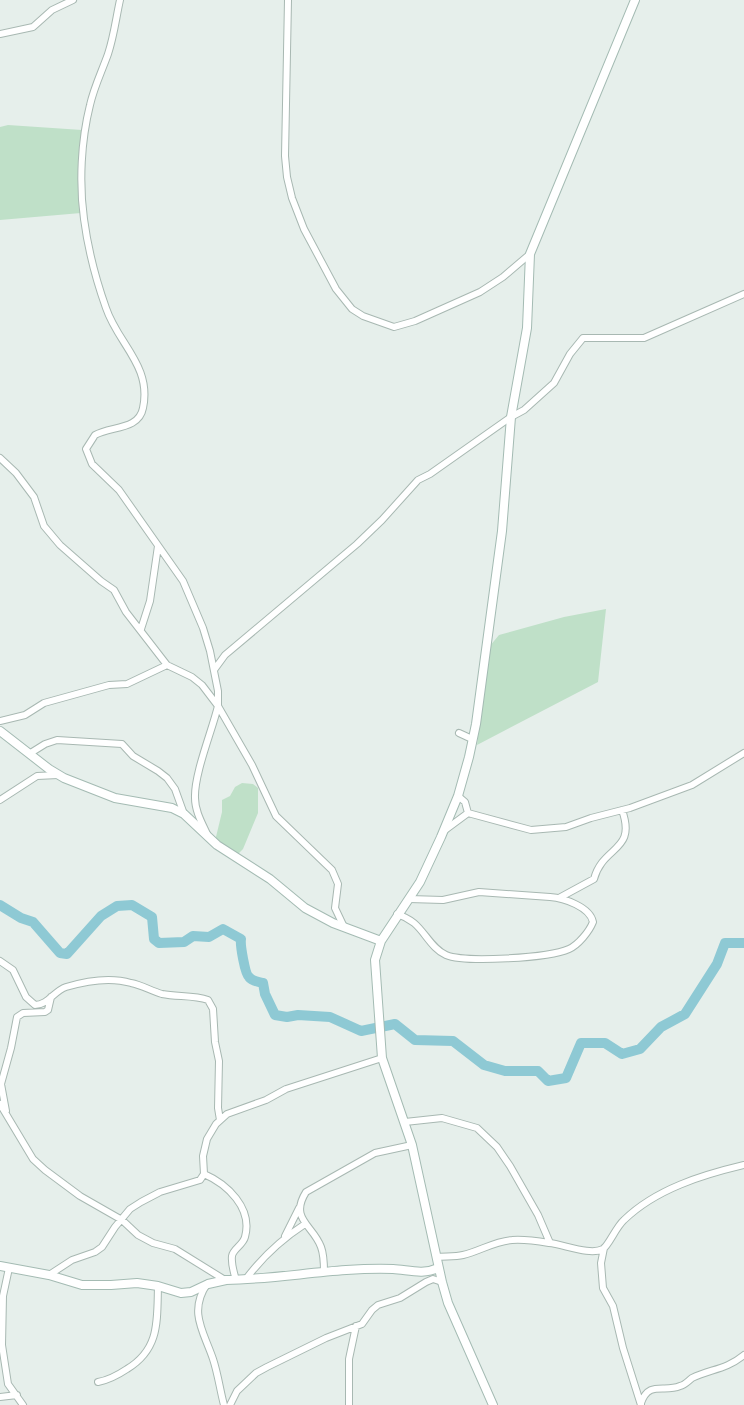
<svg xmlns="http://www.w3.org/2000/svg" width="744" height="1405" viewBox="0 0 744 1405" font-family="'Asap Condensed',sans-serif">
<rect width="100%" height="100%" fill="#e6efeb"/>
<path fill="#bfe0c8" d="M8 125 82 130 81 213 0 220V127Z
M606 609 598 682 477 745 489 647 499 635 564 617Z
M242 783 253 784 258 788V813L243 849 238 854 215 841 222 812V800L230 796 235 787Z"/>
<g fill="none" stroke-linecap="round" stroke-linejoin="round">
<path stroke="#8ec9d4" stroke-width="10" d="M0 905 21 918 33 922 60 953 67 954 101 916 117 906 132 905 152 917 154 939 159 943 184 942 193 936 209 937 223 929 241 939C240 945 245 974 249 977 252 981 258 982 263 983L265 994 275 1015 287 1017 298 1015 330 1017 361 1031 395 1024 415 1040 453 1041 484 1065 505 1071H538L548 1081 566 1078 581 1043H605L622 1054 640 1049 661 1027 685 1014 717 964 725 943H744"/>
<defs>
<path id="street" d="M120 0C116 18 114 36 108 54 102 71 94 87 90 105 81 141 79 183 84 219 88 249 96 280 106 308 118 344 152 366 143 408 139 430 111 426 95 435L86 449 92 464 119 490 183 581 203 628 210 651 218 691V706L252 765 276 816 332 870 338 884 335 908 344 927
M288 0 285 156 287 177 292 198 304 229 336 289 352 309 363 316 394 327 415 321 480 292 503 277 530 254
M0 34 33 27 52 10 73 0
M0 458 16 473 34 497 44 526 60 545 101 581 114 590 126 612 167 665 192 677 202 685 218 706C212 731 194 774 195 798 195 811 202 823 207 834
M141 629 150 601 158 546
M214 670 225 655 357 544 382 520 418 480 430 474 511 417 524 410 554 383 570 354 583 338H644L744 294
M0 721 25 715 44 703 109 685 127 684 167 665
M459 733 472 739
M29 754 45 744 57 740 122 744 133 756 158 771 167 778 175 789 184 814
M458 796 465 802 468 813 531 830 566 827 591 818 630 808 692 785 744 753
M0 800 37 776 58 775
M445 830 468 813
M559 898 594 879C603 845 637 852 622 810
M397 914C403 916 409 919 414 923 425 932 432 949 446 955 465 963 549 958 569 949 578 945 589 932 593 922 590 907 564 898 550 897L479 892 443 900 409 899
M0 961 13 970 26 997 35 1005C48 1005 54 991 66 987 86 981 111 977 131 983 142 985 151 991 162 994 177 997 194 995 208 1000L213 1009 215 1042 219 1061 218 1108 220 1120
M0 1104 33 1159 45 1170 80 1196 122 1220 138 1235 153 1243 175 1249 225 1280
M6 1111 1 1084 11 1048 17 1017 23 1013 45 1012 48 1010 51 997
M405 1122 442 1118 477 1128 497 1147 510 1166 538 1215 550 1243
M204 1174C227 1184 253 1208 245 1237 243 1245 233 1249 232 1256 231 1264 234 1273 236 1280
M285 1236 299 1208
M604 1248 601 1263 603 1288 613 1306 623 1348 641 1405
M436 1257C445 1256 455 1257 463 1255 480 1251 495 1241 512 1240 524 1239 537 1241 549 1243 563 1244 590 1256 603 1249 609 1245 616 1227 624 1220 656 1189 702 1175 744 1165
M9 1268 3 1296 2 1345 8 1384 23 1405
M324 1272C324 1264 324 1255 321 1247 313 1225 289 1219 306 1192L375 1153 412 1145
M49 1275 72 1260 95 1252 102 1247 115 1227 130 1209 141 1202 160 1192 200 1180 204 1174 203 1156 207 1139 216 1124 227 1114 266 1100 286 1089 382 1058
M246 1279C263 1256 282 1239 305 1224
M207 1284C188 1312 204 1332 213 1359 218 1374 220 1390 224 1405
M98 1382C109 1380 118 1375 127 1369 160 1349 157 1321 158 1286
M0 1397 17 1395
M641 1403C649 1380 664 1393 680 1386 685 1385 688 1381 692 1378 710 1369 726 1370 744 1355
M230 1405 237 1391 256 1373 267 1367 326 1338 362 1324 372 1310 378 1305 400 1298 426 1282 433 1279 442 1282
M349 1405V1359L356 1326"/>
<path id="secondary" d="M0 731 49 769 64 778 115 798 172 808 184 814 217 845 270 879 305 908 333 923 381 941
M0 1266 49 1275 82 1285H111L137 1283 158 1286 181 1293 191 1292 208 1284 226 1280C282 1279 337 1267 393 1269 409 1270 423 1275 438 1268
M493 1405 448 1303 442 1282 412 1145 382 1058 375 960 381 941 420 882 441 837 458 796 469 757 476 724 502 531 511 417 527 328 530 254 635 0"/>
</defs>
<use href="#street" stroke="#a8b8b2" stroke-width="8"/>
<use href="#secondary" stroke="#a4bbb3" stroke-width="10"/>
<use href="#street" stroke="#fff" stroke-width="6"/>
<use href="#secondary" stroke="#fff" stroke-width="8"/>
</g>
</svg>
